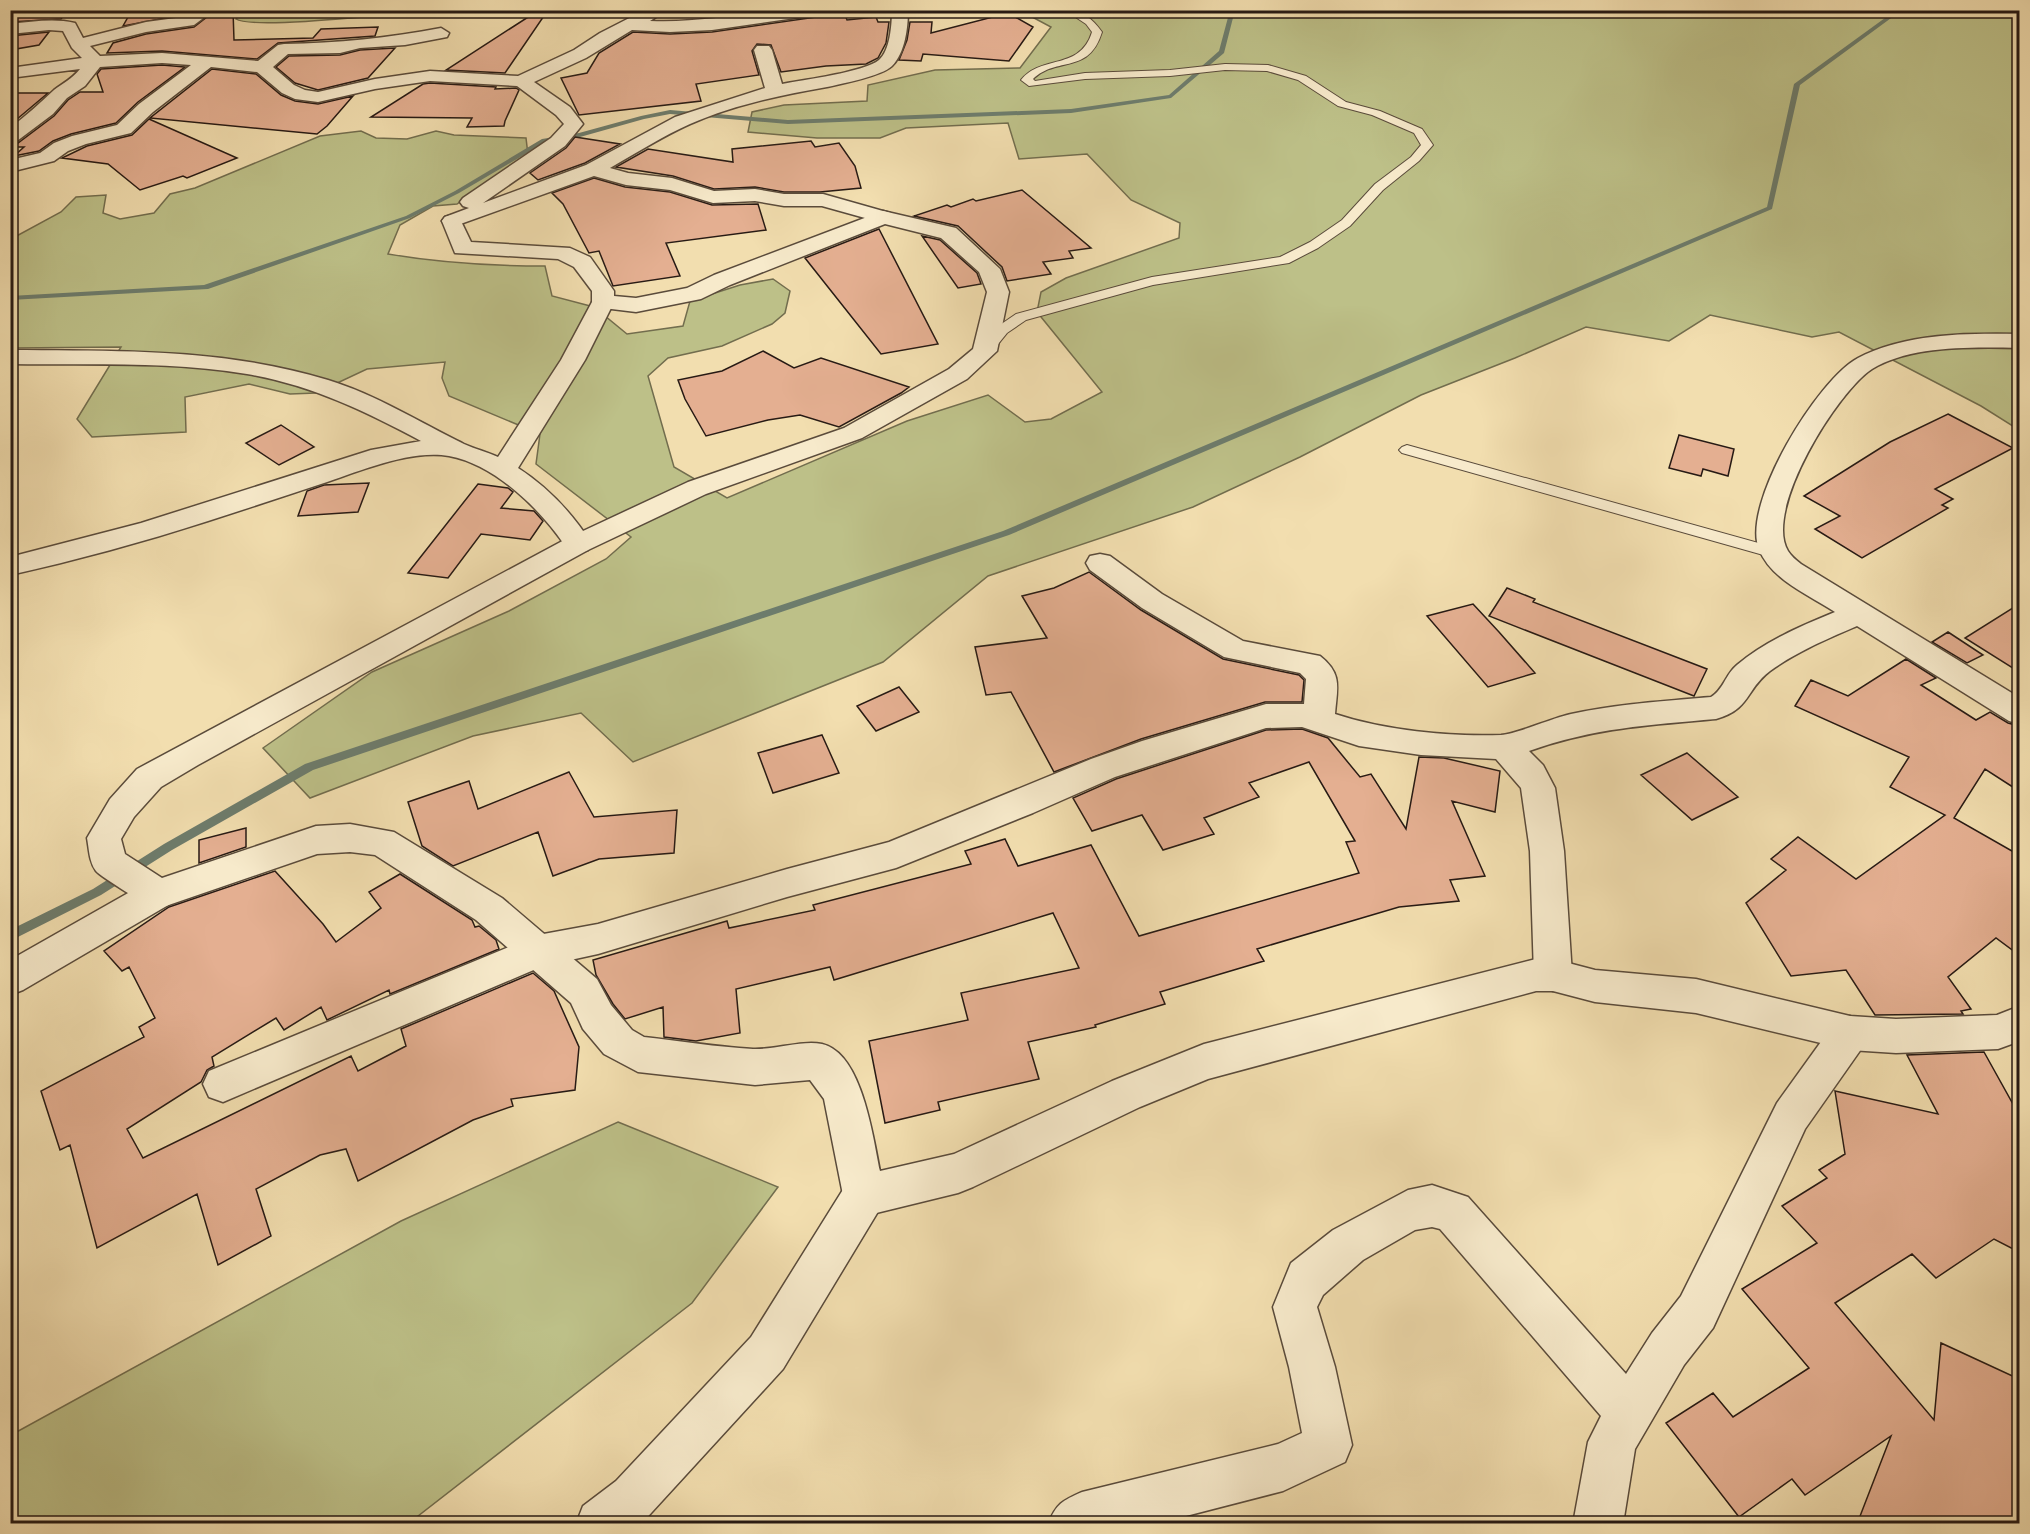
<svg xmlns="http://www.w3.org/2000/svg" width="2030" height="1534" viewBox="0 0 2030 1534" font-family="'IM FELL Great Primer',serif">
<rect width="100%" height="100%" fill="#f2deaf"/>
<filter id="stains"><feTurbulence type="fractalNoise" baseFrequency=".00333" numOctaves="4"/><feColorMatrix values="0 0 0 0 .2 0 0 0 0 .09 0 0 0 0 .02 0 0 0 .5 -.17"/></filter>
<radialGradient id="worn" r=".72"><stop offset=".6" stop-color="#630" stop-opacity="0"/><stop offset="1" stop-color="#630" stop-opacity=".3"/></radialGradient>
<path fill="#bdc088" stroke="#726d4e" stroke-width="1.5" d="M243 11V10L431 11C403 13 252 30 236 19Z
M1021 11H2019V430L1981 406 1839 332 1812 337 1710 315 1669 341 1586 327 1515 358 1421 395 1300 457 1193 507 988 576 883 662 633 762 581 713 473 736 310 798 263 748 372 672 509 611 606 559 631 537 536 464 540 434 449 396 442 378 445 362 367 369 316 393 290 394 249 384 185 397 186 432 92 437 77 419 121 347 11 348V239L61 212 76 197 106 195 103 213 120 219 154 213 170 194 195 188 320 136 361 131 376 138 407 139 436 131 454 135 526 138 528 155 457 204 433 206 400 225 388 254C441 263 492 266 545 266L552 296 594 307 627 334 683 326 690 301 740 285 773 279 790 291 785 313 772 324 722 346 668 358 648 376 674 467 727 498 907 421 988 395 1025 422 1051 419 1102 392 1037 312 1041 292 1066 278 1179 238 1180 223 1131 200 1087 154 1019 159 1008 123 906 128 880 138H817L748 132 752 112 784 105 867 101 868 85 935 70 1020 68 1051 27Z
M618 1122 778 1187 692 1303 409 1523H11V1435L401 1221Z"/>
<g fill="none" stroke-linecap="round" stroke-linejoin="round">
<path fill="#6d7c6c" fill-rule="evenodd" d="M1230 10H1235L1224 53 1171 98 1071 113 788 124 670 114 644 119 580 137 546 142 459 193 410 218 208 289 10 300V296L204 285 406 216 455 191 542 139 579 133 641 116 670 110 788 120 1071 109 1169 95 1219 51Z
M1896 10H1902L1800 85 1772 209 1009 535 313 770 172 850 101 895 10 941V930L93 889 164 844 305 764 1003 531 1767 207 1794 84Z"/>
</g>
<path fill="#e4af91" stroke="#271a14" stroke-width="1.5" d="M31 10H68L61 19 10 22V13Z
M132 10H189L182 15 123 26Z
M216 10H233L234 40 313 38 321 29 378 27 375 36 278 43 257 59 162 51 107 53 113 43 146 34 194 27Z
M539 10H548L505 73 446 70Z
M843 10 847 20 876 17 878 22H889L886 43 878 58 866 64 826 66 781 72 771 45 757 44 752 51 759 75 696 84 701 101 579 115 561 78 587 73 599 53 633 32 670 34 712 32 816 17 825 12Z
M1008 13 1033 27 1009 61 923 54 921 61 899 60 907 40 910 22H932L931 33Z
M49 32 39 45 10 50V36Z
M395 48 368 78 318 90 295 83 276 67 289 56 340 55 360 50Z
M162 65 185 67 138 102 116 123 71 134 53 141 39 151 14 156 24 147H10V145L18 143 54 116 68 100 80 92H103L97 74 101 69Z
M212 69 256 74 281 95 295 101 318 104 353 96 327 126 317 134 150 118Z
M430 83 496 87 495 89 516 88 519 90 505 121 504 126 467 127 472 118 371 117 423 84Z
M10 93H48L10 125Z
M149 119 237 158 187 178 183 176 140 190 108 164 62 158 87 146 132 135Z
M575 137 620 144 585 163 538 180 530 173 566 148Z
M811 141 815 147 839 143 855 166 861 188 820 192H784L755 187 714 189 673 176 616 167 648 149 733 162 732 149Z
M594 178 625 187 670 192 712 205 758 204 766 230 666 243 680 276 613 286 599 251 589 253 563 204 552 193Z
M1022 190 1091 248 1069 251 1073 258 1043 262 1051 274 1007 281 1002 267 958 226 914 216 947 205 951 207 973 199 976 201Z
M879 229 938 344 881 354 805 258Z
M922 236 940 240 977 273 981 284 958 288Z
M763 351 794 368 821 358 909 387 901 393 839 427 800 415 768 420 706 436 685 399 678 380 722 371Z
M1948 414 2013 448 1935 489 1953 499 1942 505 1948 508 1862 558 1815 529 1840 516 1804 496 1890 442Z
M281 425 314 447 279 465 246 443Z
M1679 435 1734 449 1728 476 1703 469 1701 476 1669 468Z
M369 483 358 512 298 516 307 491 324 485Z
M478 484 508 488 513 492 501 508 534 511 543 521 530 540 481 534 448 578 408 573Z
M1089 572 1141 610 1223 659 1299 675 1304 680 1302 702H1265L1141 739 1054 772 1011 692 986 695 975 647 1047 638 1022 596 1054 588Z
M1507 588 1535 599 1533 602 1707 669 1694 696 1489 616Z
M1473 604 1499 632 1535 673 1488 687 1427 616Z
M2019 604V672L1965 638Z
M1948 632 1983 655 1967 663 1932 642Z
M1906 659 1936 678 1921 685 1976 720 1990 712 2008 723 2019 726V791L1985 769 1954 818 2019 855V955L1996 938 1948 977 1971 1009 1961 1011 1963 1014 1875 1015 1846 970 1791 976 1746 903 1786 870 1771 859 1798 837 1856 879 1945 815 1890 787 1909 757 1795 706 1811 680 1848 696Z
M899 687 919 712 876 731 857 706Z
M1302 729 1328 738 1360 777 1371 774 1406 829 1419 757 1444 758 1500 771 1495 812 1452 801 1485 876 1450 880 1459 901 1399 907 1257 949 1264 961 1160 992 1165 1004 1095 1025 1096 1027 1028 1042 1039 1079 938 1102 940 1110 885 1123 869 1041 968 1020 961 993 1079 968 1053 913 834 980 830 967 736 989 740 1033 696 1041 664 1037 663 1007 625 1019 613 1004 596 975 593 960 727 921 729 928 815 910 813 905 971 864 965 851 1005 839 1018 866 1091 845 1139 936 1359 873 1346 842 1355 841 1309 762 1249 783 1259 797 1204 818 1214 834 1163 850 1142 815 1092 831 1073 798 1116 779 1266 730Z
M822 735 839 773 773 793 758 753Z
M1687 753 1738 797 1692 820 1641 775Z
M569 772 594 817 677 810 674 853 599 859 553 876 538 832 453 866 422 846 408 802 469 781 478 809Z
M246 828V847L199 863V840Z
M275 871 323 924 336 942 381 908 369 892 400 874 472 920 475 927 479 926 496 940 499 949 390 994 389 990 327 1020 321 1007 284 1030 276 1018 212 1057 214 1066 207 1070 201 1082 127 1129 143 1158 351 1056 358 1071 406 1046 401 1029 533 973 554 991 579 1047 575 1090 511 1099 513 1106 473 1120 358 1181 346 1149 320 1155 256 1189 271 1236 218 1265 197 1194 97 1248 70 1145 60 1150 41 1091 144 1037 139 1027 155 1018 129 967 122 971 104 951 169 907Z
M1984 1052 2019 1115V1252L1994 1239 1936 1278 1912 1254 1835 1303 1934 1420 1941 1343 2019 1379V1524H1857L1891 1436 1805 1495 1792 1479 1739 1517 1666 1423 1713 1393 1733 1417 1809 1368 1742 1289 1817 1243 1782 1206 1827 1178 1819 1170 1845 1154 1835 1091 1938 1114 1907 1055Z"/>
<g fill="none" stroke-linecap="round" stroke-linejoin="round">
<defs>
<path id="service" d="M1065 10C1082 10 1092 18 1102 32 1089 75 1057 56 1033 79L1035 81 1085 73 1170 70 1225 64 1268 65 1306 76 1346 102 1380 111 1422 129 1433 145 1419 161 1383 190 1350 226 1318 248 1289 263 1153 285 1026 320 1007 333 990 354H980L978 351 997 327 1016 314 1152 277 1280 257 1310 242 1342 220 1375 184 1411 157 1421 145 1414 133 1372 115 1338 106 1298 80 1267 71 1225 70 1170 76 1085 79 1029 86 1021 80C1042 54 1080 71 1092 32L1086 24Z
M1407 445 1780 549 1782 553 1780 557 1774 558 1402 453 1399 450 1402 447Z"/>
<path id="minor" d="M194 10H214L194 25 146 32 90 46 100 56 162 53 258 61 278 45 284 44C337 43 389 38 441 28L449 33 447 37 405 45 360 48 340 53 288 54 273 67 294 85 305 90 318 92 375 79 430 71 518 76 574 50 600 33 645 10H667L650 21C693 23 734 15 777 11 792 9 808 10 824 10L816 15 712 30 670 32 632 30 586 58 534 82 570 107 583 124 565 146 483 203 586 165 675 117 765 88 754 50 757 46H769L772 50 782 84C802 80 865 72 879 60 890 51 892 24 892 10H908C908 28 905 53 892 66 882 76 841 84 827 87 781 95 734 105 690 124 663 136 636 153 610 168L628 173 672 178 714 191 755 189 784 194H823L890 213 893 217 890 221 883 223 822 206H784L755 201 713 203 670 190 626 185 594 176 452 227 445 225 442 221 445 217 469 208 463 206 460 202 463 198 551 138 564 124 556 115 517 86 430 81 375 89 318 102 295 99 282 93 257 72 211 67 153 112 131 133 86 144 68 151 54 161 10 172V160L40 153 54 143 72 136 117 125 139 104 191 65 162 63 100 67 85 86 67 98 53 114 17 141 10 143V128C26 116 40 103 54 90 63 83 72 79 80 69L10 78V68L82 58 72 48 63 31 49 30 10 34V24C32 22 53 18 75 23L83 38 146 22 183 17Z
M603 295 611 297 614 302 585 360 518 468C549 488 572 513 592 544L588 550 578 553 568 550C543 512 497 465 449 456 410 449 358 472 321 484 284 496 246 509 208 521 143 542 77 560 10 575V557L141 523 371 450 421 441C365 411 311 385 247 374 170 361 89 365 10 364V350C119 351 223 348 328 380 377 395 419 422 464 444 475 449 487 452 498 457L561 360 592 302 595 297Z
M2020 334V348C1975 347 1911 345 1872 369 1838 391 1763 510 1788 551 1791 556 1796 560 1801 564L2020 698V724L2009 721 1857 626C1827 639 1796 652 1770 671 1745 690 1751 709 1716 719 1649 725 1593 728 1529 751L1543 765 1555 788 1564 851 1572 975 1566 986 1553 991 1540 986 1534 975 1530 851 1521 788 1496 759 1421 755 1359 746 1302 727 1266 728 1115 777 1033 813 896 868 787 897 598 954 543 966 223 1102 209 1097 203 1084 209 1071 538 935 598 924 787 869 889 842 1091 759 1142 741 1266 704H1304L1306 679 1300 673 1224 657 1142 608 1090 570 1086 563 1090 556 1100 554 1110 556 1162 594 1243 641 1320 656C1343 674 1337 688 1335 714 1383 730 1449 737 1501 735 1517 734 1552 718 1571 714 1617 704 1664 701 1711 697 1724 689 1725 675 1737 665 1765 641 1801 626 1835 612 1809 595 1771 580 1759 549 1741 504 1818 379 1858 358 1906 333 1967 333 2020 334Z
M157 879 170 884 175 894 170 904 23 990 10 995V960L144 884Z
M1850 1016 1864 1021 1869 1033 1864 1045 1805 1129 1713 1328 1684 1365 1635 1449 1623 1524H1573L1588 1442 1601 1416 1440 1229 1432 1227 1415 1230 1363 1260 1323 1295 1317 1307 1335 1367 1352 1445 1345 1462 1283 1491 1155 1524H1048C1057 1503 1062 1501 1082 1492L1278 1444 1302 1433 1289 1367 1273 1307 1291 1263 1333 1230 1408 1190 1432 1185 1468 1197 1626 1374 1652 1333 1681 1296 1777 1103 1836 1021Z
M864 1174 879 1180 885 1195 879 1210 783 1369 641 1524H576L583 1506 616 1481 751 1337 849 1180Z"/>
<path id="tertiary" d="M883 211 956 228 1000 269 1009 292 997 351 967 379 862 438 706 494 588 550 198 765 161 787 134 817 121 839 125 854 162 878 316 826 350 824 394 832 502 898 597 979 611 1005 632 1030 644 1037C680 1041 717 1047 753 1049 774 1050 802 1040 822 1044 862 1053 873 1137 880 1171L954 1154 1112 1081 1204 1044 1536 959H1553L1595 970 1696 979 1850 1016 1896 1019 1997 1015 2020 1006V1041L1998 1049 1896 1053 1850 1050 1696 1013 1595 1002 1553 991H1536L1208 1079 1140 1107 973 1187 958 1193 864 1216 849 1210 843 1195 824 1099 810 1080 755 1085 638 1072 604 1054 583 1029 571 1003 476 920 375 855 350 852 317 854 157 909C148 906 101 877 96 871 89 862 89 848 87 838L110 799 137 769 568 538 688 482 844 428 949 369 973 349 987 292 979 272 941 238 885 224 730 285 701 299 636 312 595 307 592 302V291L574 267 558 259 455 253 442 221 445 217 452 215 459 217 471 242 570 248 590 257 614 291V296L636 298 687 288 714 275Z"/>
</defs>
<use href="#service" stroke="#5a4b3b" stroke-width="2"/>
<use href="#minor" stroke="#5a4b3b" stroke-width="3"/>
<use href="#tertiary" stroke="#5a4b3b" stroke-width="3"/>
<use href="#service" fill="#f7eacb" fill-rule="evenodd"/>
<use href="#minor" fill="#f7eacb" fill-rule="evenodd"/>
<use href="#tertiary" fill="#f7eacb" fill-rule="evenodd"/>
</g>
<rect width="2030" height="1534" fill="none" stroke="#f2deaf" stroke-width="36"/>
<rect x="12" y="12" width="2006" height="1510" fill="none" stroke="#271a14" stroke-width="3"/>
<rect x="18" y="18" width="1994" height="1498" fill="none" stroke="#271a14" stroke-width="1.5"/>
<rect width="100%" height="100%" filter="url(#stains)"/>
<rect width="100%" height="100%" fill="url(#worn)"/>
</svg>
